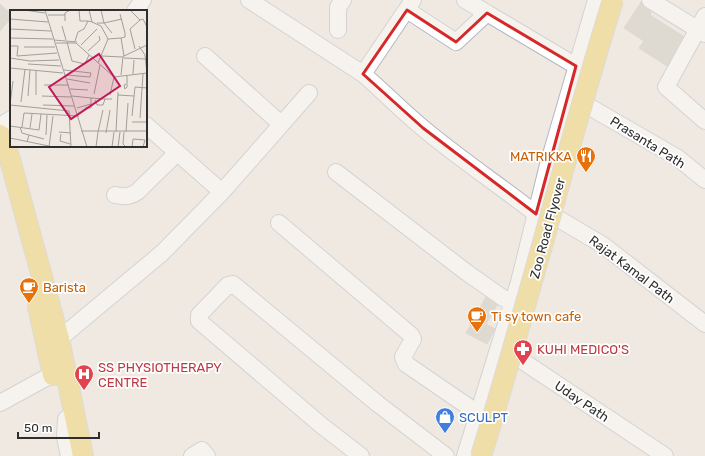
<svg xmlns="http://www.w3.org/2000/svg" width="705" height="456" viewBox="0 0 705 456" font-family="Rubik,sans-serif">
<rect width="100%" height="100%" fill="#efe9e1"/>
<path fill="#cbc7bf" stroke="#cbc5ba" d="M641 2 645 8 651 12 650 15 683 36 667 66 639 48 644 41 624 28Z
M0 4 11 14V18L0 31Z
M486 297 497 305 486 324 495 329 487 344 466 333Z"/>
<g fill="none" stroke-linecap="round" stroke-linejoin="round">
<defs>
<path id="minor" d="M249 0 363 74 413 0
M465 0 487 13
M650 0 705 34
M407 10 456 42 487 13 576 66
M135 11 143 0
M705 16 666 87 705 121
M338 30V7L343 0
M205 56 281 124
M363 74C384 92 403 112 424 129 460 159 499 185 536 214
M588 106 678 158 705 180
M146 125 222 192
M0 126 11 119
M336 172 466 272 503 298 513 302
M115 195C124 197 129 197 137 192L177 153
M557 218 603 245 705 324
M279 223 411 335 413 339 403 357 406 364 479 414
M59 339 162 253 222 192 309 93
M503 348 665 456
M0 403 53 374 63 367
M66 419 65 437 69 456
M192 456 202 450 207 456
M361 456 321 425 199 321V315L228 285 233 284 378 404 446 456
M465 456 519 282 548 165 596 0"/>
<path id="major" d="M0 135 9 156 59 339 83 456
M38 307 53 375"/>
</defs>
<use href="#minor" stroke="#b4b7c1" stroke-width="18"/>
<use href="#major" stroke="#c9c9c9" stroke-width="22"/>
<use href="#minor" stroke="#fff" stroke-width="16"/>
<use href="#major" stroke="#f2d163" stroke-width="20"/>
<defs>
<path id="major-bridge" d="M481 456C528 305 566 151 613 0"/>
</defs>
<use href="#major-bridge" stroke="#c9c9c9" stroke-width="22" stroke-linecap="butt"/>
<use href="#major-bridge" stroke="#f2d163" stroke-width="20"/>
</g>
<path d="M0 0H705V456H0ZM407 10 456 42 487 13 576 66 536 214 423 128 363 74Z" fill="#efe9e1" fill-opacity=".55" fill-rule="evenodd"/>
<path fill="none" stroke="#d62828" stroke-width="3" stroke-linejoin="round" d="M407 10 456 42 487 13 576 66 536 214 423 128 363 74Z"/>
<defs>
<symbol id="restaurant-pin" viewBox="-11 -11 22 30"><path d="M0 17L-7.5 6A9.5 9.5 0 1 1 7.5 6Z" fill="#e8710a" stroke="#fff"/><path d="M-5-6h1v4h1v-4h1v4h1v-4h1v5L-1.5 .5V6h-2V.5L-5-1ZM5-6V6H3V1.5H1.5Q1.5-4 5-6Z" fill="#fff"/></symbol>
<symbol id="cafe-pin" viewBox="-11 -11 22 30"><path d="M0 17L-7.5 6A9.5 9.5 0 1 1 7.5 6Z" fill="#e8710a" stroke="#fff"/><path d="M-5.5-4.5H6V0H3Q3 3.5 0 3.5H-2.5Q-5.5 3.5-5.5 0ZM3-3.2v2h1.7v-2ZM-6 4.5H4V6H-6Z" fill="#fff"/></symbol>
<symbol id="pharmacy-pin" viewBox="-11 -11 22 30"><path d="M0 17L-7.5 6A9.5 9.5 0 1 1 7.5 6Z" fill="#e0444e" stroke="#fff"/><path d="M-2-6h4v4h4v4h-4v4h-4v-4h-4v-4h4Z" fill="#fff"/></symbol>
<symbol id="hospital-pin" viewBox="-11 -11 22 30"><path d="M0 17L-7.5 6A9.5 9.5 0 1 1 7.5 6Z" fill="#e0444e" stroke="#fff"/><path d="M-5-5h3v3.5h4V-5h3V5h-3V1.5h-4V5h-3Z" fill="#fff"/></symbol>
<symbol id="shop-pin" viewBox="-11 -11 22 30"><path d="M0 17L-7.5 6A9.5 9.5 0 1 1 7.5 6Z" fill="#3f7fe0" stroke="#fff"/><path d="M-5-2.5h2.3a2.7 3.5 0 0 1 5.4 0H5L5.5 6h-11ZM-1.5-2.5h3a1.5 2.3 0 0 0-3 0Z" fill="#fff"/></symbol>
</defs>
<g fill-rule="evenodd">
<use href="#restaurant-pin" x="575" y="145" width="22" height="30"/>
<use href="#cafe-pin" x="18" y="276" width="22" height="30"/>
<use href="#cafe-pin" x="466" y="305" width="22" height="30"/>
<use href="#pharmacy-pin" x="512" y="338" width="22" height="30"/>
<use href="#hospital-pin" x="73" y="363" width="22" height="30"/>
<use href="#shop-pin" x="434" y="406" width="22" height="30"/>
</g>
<g text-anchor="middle" stroke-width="3.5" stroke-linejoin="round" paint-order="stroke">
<g font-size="13" fill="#2e2e2e" stroke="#fff">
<text transform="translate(648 142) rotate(32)" y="5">Prasanta Path</text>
<text transform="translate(547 228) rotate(-75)" y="5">Zoo Road Flyover</text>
<text transform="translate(632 269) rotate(37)" y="5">Rajat Kamal Path</text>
<text transform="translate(582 401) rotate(34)" y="5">Uday Path</text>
</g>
<g font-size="13" fill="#c56008" stroke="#fff" text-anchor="start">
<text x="572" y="161" text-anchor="end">MATRIKKA</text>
<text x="43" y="292">Barista</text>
<text x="491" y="321">Ti sy town cafe</text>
</g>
<g font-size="13" fill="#be3a42" stroke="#fff" text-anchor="start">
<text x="537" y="354">KUHI MEDICO'S</text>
<text x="98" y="372">SS PHYSIOTHERAPY<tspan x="98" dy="15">CENTRE</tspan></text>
</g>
<g font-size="13" fill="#366cbe" stroke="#fff" text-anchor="start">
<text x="459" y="422">SCULPT</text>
</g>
</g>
<g transform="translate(10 10)">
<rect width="137" height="137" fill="#efe9e1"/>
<path fill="none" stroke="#a29e99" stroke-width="1" d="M14 0 35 3M35 0 77 137M69 0 70 11H78M79 0 82 12 91 16 98 29 88 53M91 0 94 13 112 9M120 0 130 10 133 9 137 17M110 4 115 23V27L111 28M38 5H55M0 9 38 12M55 11V3L60 0M87 13H94L102 23M52 16 56 30M0 19 41 21M0 28 43 29M98 29 111 28 114 46M44 30 67 32M65 31 68 22 74 19 78 11 82 12M57 32 62 51 75 54 79 45M46 33H66L104 67 137 63M71 35 87 19M0 36H8L7 46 47 43M129 36 135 45 137 64M14 37H45M125 39 120 19 130 10M78 41 90 30 89 26M92 46 112 47 137 35M0 48 20 51 49 50M114 48 136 49M18 54 51 56M0 58 53 63M54 60 81 63 80 67 56 65M123 64 124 50M111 65 113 47M57 69 80 73M116 74 114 75 115 79 117 77V66M34 75H59M60 79 78 80M84 84 90 55M26 85V61M100 85 104 67M108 85 124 86M18 86 20 60M32 86 61 87M62 86 81 88M85 90 87 95H93L95 89H102M11 92 15 59M0 95 59 101 61 137M0 95 3 71M33 95 64 96M67 98 81 94M75 98H81V88L95 89M122 106 125 77 137 78M130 108 133 64M122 112H137M0 116 29 120 31 104M10 117 12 123 19 125 17 132M12 117 14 103 69 106M20 118 22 104M71 121H137M49 122 61 123M88 122 93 100M106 122 108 82M114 122 113 134 116 137M116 122 118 93M96 123 100 100M51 124 50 131 60 134M19 125 34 129M36 125 37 105M0 128 39 136M39 137 43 106M86 137 88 122M102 137 104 122M108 137 110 122M122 137 123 129 135 130 133 137"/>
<path fill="#c2185b" fill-opacity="0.15" stroke="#c2185b" stroke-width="2" d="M89 44 110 76 61 109 39 77Z"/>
<rect width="137" height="137" fill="none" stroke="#2e2e2e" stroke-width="2"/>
</g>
<path d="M18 432v6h81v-6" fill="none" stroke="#2e2e2e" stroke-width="2"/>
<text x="24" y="432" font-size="12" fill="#2e2e2e" stroke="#ffffff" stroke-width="3" paint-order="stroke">50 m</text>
</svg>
